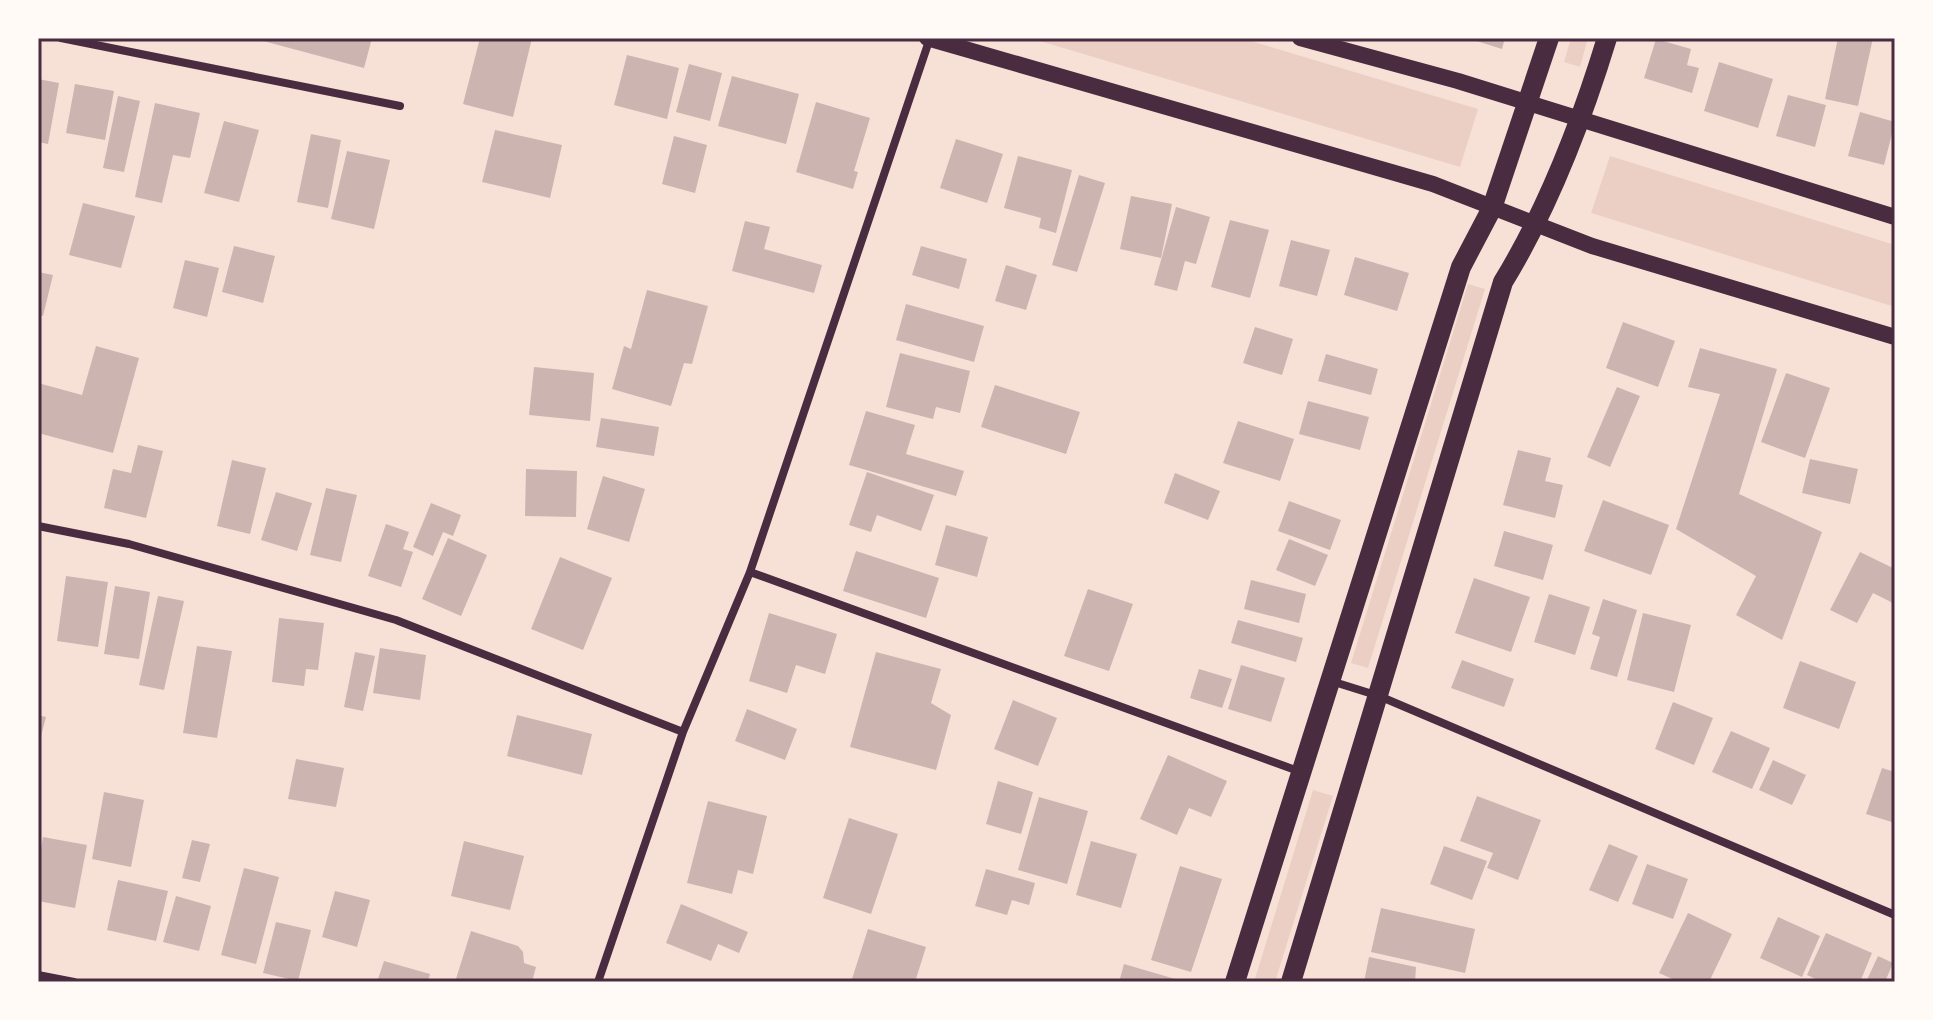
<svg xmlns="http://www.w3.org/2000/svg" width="1933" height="1020" viewBox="0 0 1933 1020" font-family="'Roboto Serif',serif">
<rect width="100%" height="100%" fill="#f7e1d7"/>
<path fill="#ebcfc5" d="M1030 38H1241L1478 109 1460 167Z
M1571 38H1588L1580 67 1564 62Z
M1610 156 1895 245V307L1591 213Z
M1468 284 1485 289 1368 668 1351 663Z
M1313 790 1333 796 1275 982H1254Z"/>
<path fill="#ccb4b1" d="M252 38H372L364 68Z
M480 38H532L513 117 463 104Z
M1467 38H1505L1502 49Z
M1838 38H1873L1858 106 1825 99Z
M1656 39 1691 49 1687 65 1699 68 1692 93 1644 78Z
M627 55 679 68 667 119 614 105Z
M1719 62 1773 79 1758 128 1704 111Z
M689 64 722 73 710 121 676 112Z
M732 76 799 94 786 144 718 126Z
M38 79 59 83 48 144 38 142Z
M75 84 114 91 105 140 66 133Z
M1788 95 1826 105 1815 147 1776 136Z
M118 96 140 101 124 172 103 168Z
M816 102 870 118 854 171 858 172 853 189 796 172Z
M155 103 200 113 190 158 173 155 162 203 135 197Z
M1860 112 1895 122 1884 165 1848 156Z
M224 121 259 130 239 202 204 193Z
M495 130 562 145 550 198 482 182Z
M311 134 341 140 328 208 297 202Z
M674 136 707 145 695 193 662 184Z
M956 139 1003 154 987 203 940 188Z
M347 151 390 160 374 229 331 219Z
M1018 156 1072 170 1056 233 1039 228 1041 218 1004 208Z
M1079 175 1105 183 1077 272 1052 265Z
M1131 196 1172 204 1161 258 1120 249Z
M83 203 135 216 121 268 69 255Z
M1176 207 1210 217 1196 264 1185 261 1177 291 1154 285Z
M1230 220 1269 230 1250 298 1211 287Z
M745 221 770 227 764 249 822 265 814 293 732 271Z
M1291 240 1330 250 1317 296 1279 286Z
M234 246 275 256 263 303 222 292Z
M921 246 967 259 959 289 912 275Z
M1355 257 1409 273 1397 311 1344 295Z
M185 260 219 268 207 317 173 308Z
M1006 265 1037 275 1026 310 995 301Z
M38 272 53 275 43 316 38 315Z
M647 290 708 306 692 364 684 363 671 406 612 389 624 346 631 349Z
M906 304 984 326 974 362 896 340Z
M1623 322 1675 341 1658 387 1606 368Z
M1255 327 1293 339 1282 375 1243 363Z
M96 346 139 358 113 453 38 433V383L82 395Z
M1700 348 1777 369 1739 494 1822 532 1782 640 1736 615 1756 576 1676 529 1720 394 1688 387Z
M900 353 970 371 960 413 936 407 933 419 886 407Z
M1326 354 1378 369 1371 395 1318 381Z
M534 367 594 373 590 421 529 415Z
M1786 373 1830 388 1805 458 1761 442Z
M995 385 1080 412 1066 454 981 427Z
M1617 387 1640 396 1610 467 1587 457Z
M1308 401 1369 417 1360 450 1299 434Z
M866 411 915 425 906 454 964 471 956 496 849 465Z
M601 418 659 427 654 456 596 447Z
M1238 421 1294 439 1280 481 1223 463Z
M138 445 163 451 146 518 104 508 113 469 131 473Z
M1518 450 1551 458 1545 481 1563 485 1555 518 1503 505Z
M1810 459 1858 469 1850 504 1802 493Z
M232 460 266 468 250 534 217 526Z
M526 469 577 471 576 517 525 516Z
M867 472 934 495 921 531 877 515 871 532 849 525Z
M1175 473 1220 491 1208 520 1164 503Z
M603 476 645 489 629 542 587 529Z
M326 488 357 495 341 562 310 555Z
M276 492 312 503 297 551 261 540Z
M1603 500 1669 525 1651 575 1584 551Z
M1289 501 1341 520 1330 550 1278 531Z
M431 503 461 515 453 536 443 532 433 556 413 547Z
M386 524 409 532 403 549 413 552 401 587 368 576Z
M946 525 988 537 977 577 935 565Z
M1504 531 1553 545 1543 580 1494 566Z
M448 538 487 555 461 616 422 599Z
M1289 539 1328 555 1315 586 1276 570Z
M856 551 939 578 926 618 843 591Z
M1860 552 1895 569V604L1873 593 1857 623 1830 610Z
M560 557 612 578 583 650 531 629Z
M66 576 108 582 98 647 57 641Z
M1474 578 1530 597 1511 652 1455 633Z
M1251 580 1306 594 1299 623 1244 609Z
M115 586 150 592 139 659 104 654Z
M1088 589 1133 604 1109 671 1064 656Z
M1549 594 1590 607 1575 655 1534 642Z
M158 596 184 601 164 690 139 685Z
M1603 599 1637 610 1617 677 1590 669 1600 637 1592 634Z
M769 613 837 634 825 674 796 665 787 693 749 681Z
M1643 613 1691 625 1674 692 1627 680Z
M279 618 324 623 318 670 306 669 304 686 272 682Z
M1238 620 1303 638 1296 662 1231 643Z
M197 646 232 651 217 738 183 733Z
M380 648 426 655 420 700 373 693Z
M355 652 375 656 363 711 344 707Z
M876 652 941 669 931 703 951 715 936 770 850 747Z
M1462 660 1514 679 1504 707 1451 688Z
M1800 661 1856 682 1839 729 1783 708Z
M1241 665 1285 678 1271 722 1228 709Z
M1199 669 1232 679 1222 708 1190 698Z
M1013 700 1057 718 1038 766 994 749Z
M1673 702 1713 718 1694 765 1655 749Z
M747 709 797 729 785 760 735 741Z
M38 715 46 717 39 744H38Z
M517 715 592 734 582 775 507 756Z
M1731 731 1770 748 1752 789 1712 772Z
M1168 755 1227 781 1211 817 1189 808 1177 835 1140 819Z
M296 759 344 768 336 807 288 799Z
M1773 760 1806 775 1792 805 1759 790Z
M1882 768 1895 772V823L1866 814Z
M998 781 1033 792 1021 834 986 824Z
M104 792 144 800 131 867 92 859Z
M1477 796 1541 820 1518 880 1487 868 1493 853 1460 841Z
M1039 797 1088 811 1067 884 1018 870Z
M708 801 767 816 753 874 738 870 732 894 687 883Z
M849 818 898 834 871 914 823 898Z
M43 837 87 845 75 908 38 901V867Z
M192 840 210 844 200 882 182 878Z
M464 841 524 856 510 910 451 896Z
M1091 841 1137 854 1121 908 1076 895Z
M1609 844 1638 856 1618 902 1589 890Z
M1444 846 1487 861 1472 900 1430 884Z
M1647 864 1688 879 1673 919 1632 904Z
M1180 866 1222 879 1191 972 1151 960Z
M244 868 279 877 256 964 221 955Z
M986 869 1035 883 1029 905 1012 900 1007 915 975 906Z
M118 880 168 891 156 941 107 930Z
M335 891 370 900 357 947 322 937Z
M176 896 211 906 199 951 163 942Z
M681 904 748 932 739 953 718 944 711 961 666 943Z
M1381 908 1475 929 1465 973 1371 952Z
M1688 913 1732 934 1709 982H1679L1659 973Z
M1778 917 1820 936 1802 977 1760 958Z
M276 922 311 930 298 981 263 973Z
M868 929 926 947 915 982H851Z
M471 931 518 946 523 952 524 963 536 967 532 982H455Z
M1826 933 1872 953 1860 982H1822L1807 975Z
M1878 956 1893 963 1885 982H1866Z
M1369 957 1416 967 1415 982H1364Z
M384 961 430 974 428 982H377Z
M1124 964 1182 981V982H1119Z"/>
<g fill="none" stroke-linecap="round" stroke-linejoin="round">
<path stroke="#4a2c40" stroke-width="8" d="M61 38 400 106
M38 526 129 544 396 620 683 732
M750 572 1301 772
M1331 681 1379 696 1895 915
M38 975 74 982
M598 982 683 732 750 572 930 38"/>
<path stroke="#4a2c40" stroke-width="16" d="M927 38 1433 184 1592 246 1895 337
M1300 38 1458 81 1895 217"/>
<path stroke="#4a2c40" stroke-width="20" d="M1235 982 1461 267 1492 208 1549 38
M1291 982 1503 282C1549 207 1581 123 1607 38"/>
</g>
<rect width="1933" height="1020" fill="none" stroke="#fffaf5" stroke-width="80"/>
<rect x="40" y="40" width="1853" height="940" fill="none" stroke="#4a2c40" stroke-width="3"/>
</svg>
